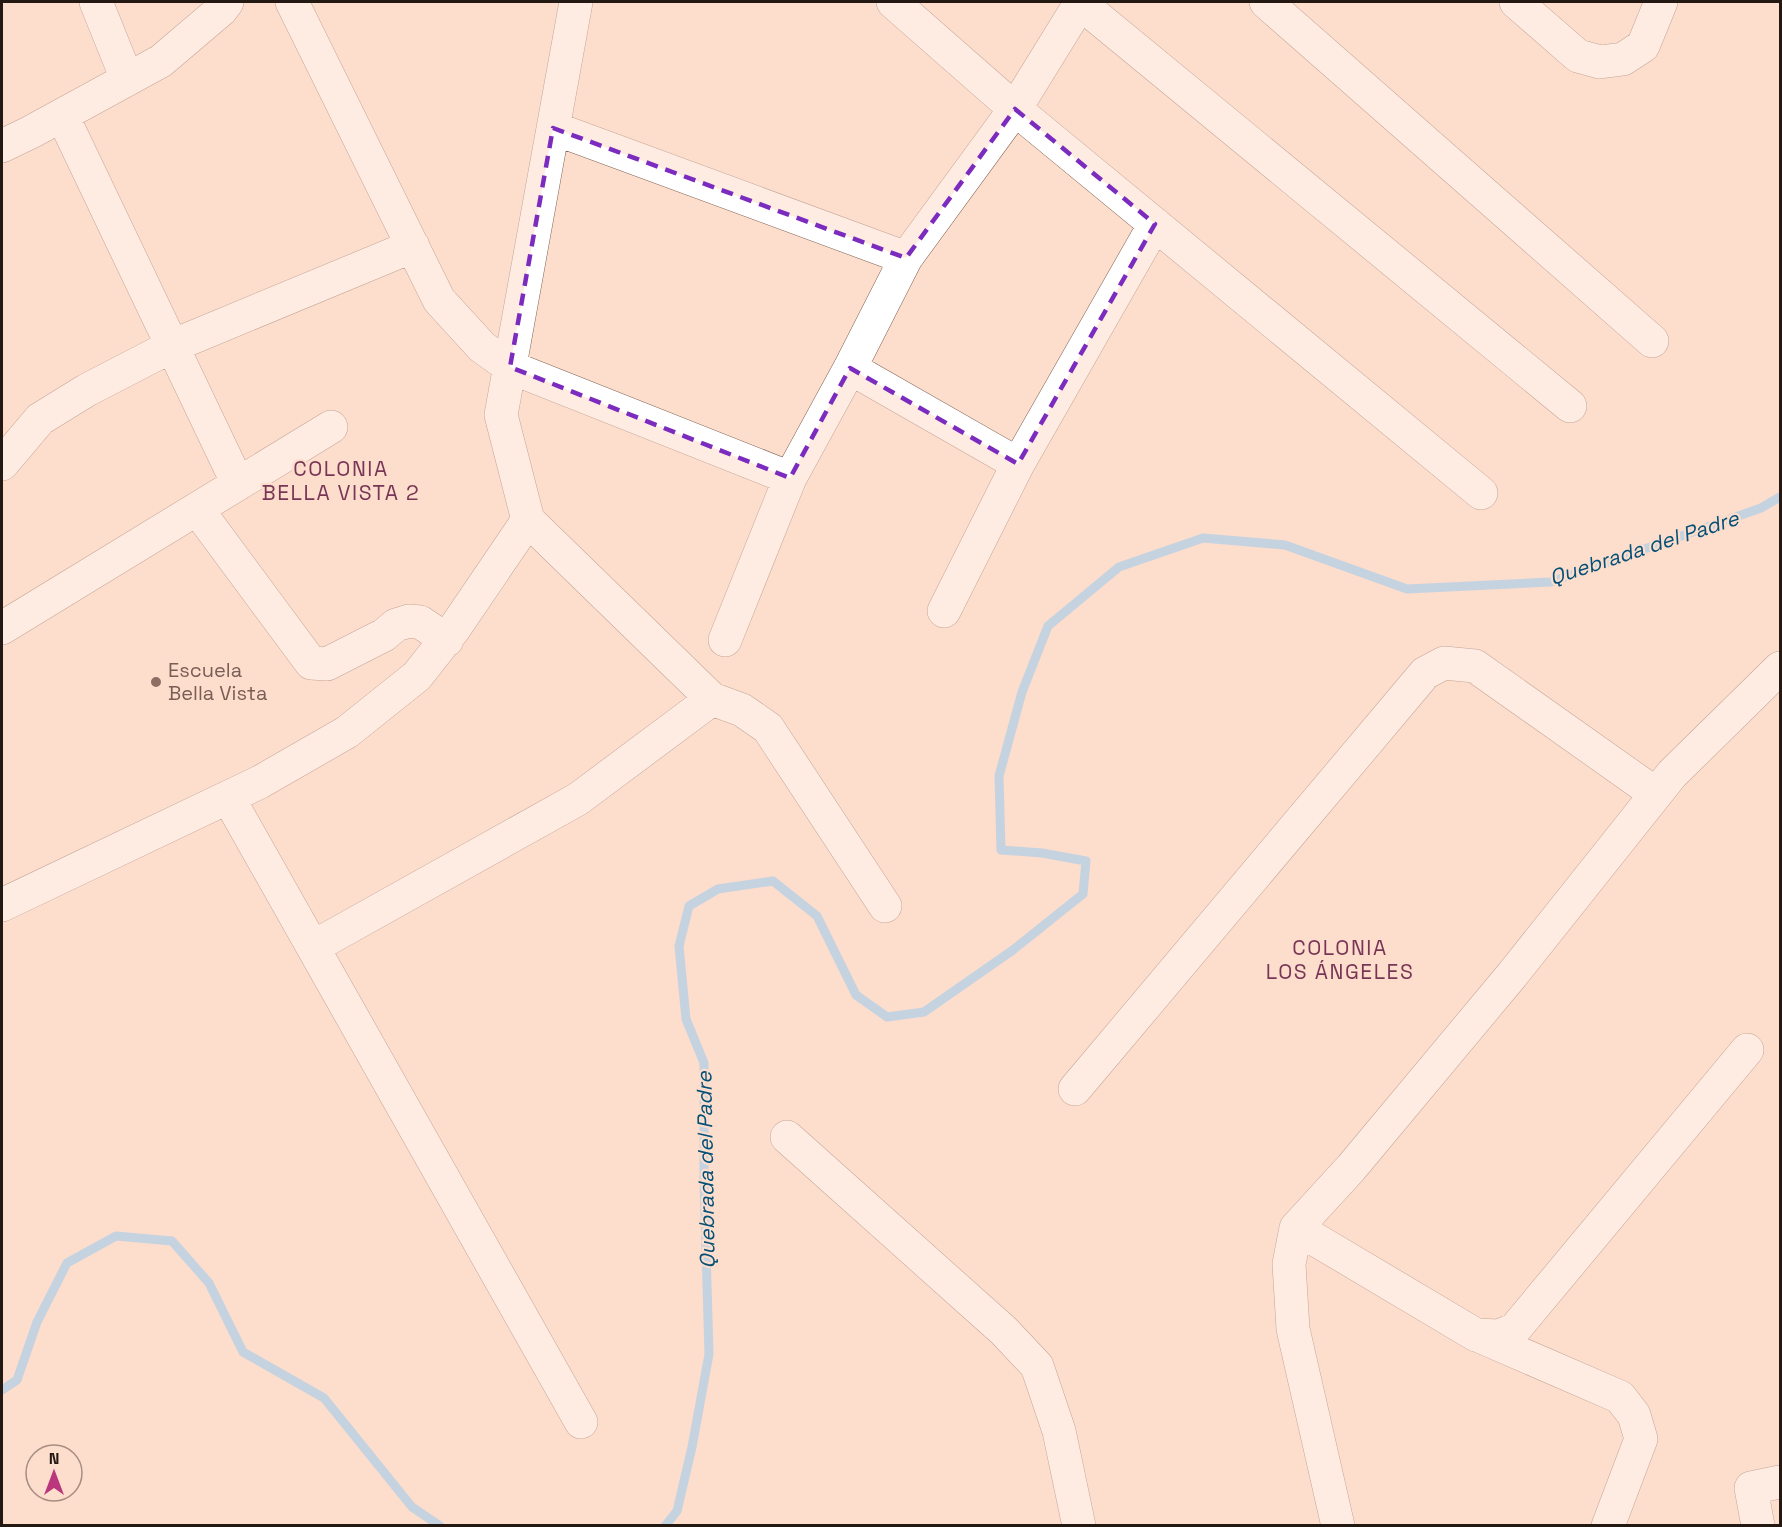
<svg xmlns="http://www.w3.org/2000/svg" width="1782" height="1527" viewBox="0 0 1782 1527" font-family="'Space Grotesk',sans-serif">
<rect width="100%" height="100%" fill="#fdddcc"/>
<g fill="none" stroke-linecap="round" stroke-linejoin="round">
<path stroke="#80c7fa" stroke-width="9" d="M2 1390 17 1380 37 1322 67 1263 116 1236 172 1241 209 1283 243 1352 324 1398 412 1507 440 1526
M665 1526 677 1511 692 1447 709 1354 704 1181V1063L686 1019 679 946 689 906 718 889 773 881 817 916 856 995 887 1017 924 1012 1013 950 1083 894 1086 861 1042 853 1001 850 999 776 1022 692 1048 626 1119 567 1203 538 1285 545 1407 589 1551 582 1761 508 1780 497"/>
<defs>
<path id="minor" d="M96 2 127 79
M292 2 439 300 482 347 510 367 790 478 850 368 906 258 1015 109 1481 493
M576 2 501 415 528 520 712 699
M893 2 1015 109 1081 2
M1266 2 1652 341
M1516 2 1578 56 1600 62 1623 59 1643 46 1661 2
M1080 3 1570 406
M62 115 238 484
M553 128 906 258
M2 146 31 132 161 61 221 10 227 2
M850 368 1018 464
M2 464 40 419 87 390 172 346 413 246
M197 509 311 663 327 664 384 635 396 625 409 621 420 622 447 640
M944 611 1018 464 1155 224
M2 628 331 427
M725 640 790 478
M228 797 581 1422
M2 905 260 782 347 732 417 676 454 629 528 520
M313 947 578 799 712 699 742 710 768 728 885 906
M1075 1089 1425 673 1444 663 1475 666 1656 794
M787 1137 1004 1331 1037 1366 1059 1431 1079 1526
M1296 1228 1476 1335 1499 1336 1515 1329 1747 1050
M1477 1335 1620 1397 1634 1415 1641 1439 1608 1526
M1338 1526 1293 1329 1289 1264 1296 1228 1351 1168 1512 975 1672 774 1780 668
M1758 1526 1751 1488 1780 1482"/>
</defs>
<use href="#minor" stroke="#7e6354" stroke-width="34"/>
<use href="#minor" stroke="#fff" stroke-width="33"/>
</g>
<path d="M0 0H1782V1527H0ZM1015 109 1155 224 1018 464 850 368 790 478 510 367 553 128 906 258Z" fill="#fdddcc" fill-opacity=".55" fill-rule="evenodd"/>
<path fill="none" stroke="#7b2cbf" stroke-width="4.5" stroke-dasharray="12 8" stroke-linejoin="round" d="M1015 109 1155 224 1018 464 850 368 790 478 510 367 553 128 906 258Z"/>
<circle fill="#8d6e63" stroke="#fdddcc" stroke-width="2" cx="156" cy="682" r="6"/>
<g text-anchor="middle" stroke-width="4.5" stroke-linejoin="round" paint-order="stroke">
<g font-size="20" fill="#785e54" stroke="#fdddcc" text-anchor="start">
<text x="168" y="677">Escuela<tspan x="168" dy="23">Bella Vista</tspan></text>
</g>
<g font-size="21" letter-spacing="1.5" fill="#783656" stroke="#fdddcc">
<text x="341" y="476">COLONIA<tspan x="341" dy="24">BELLA VISTA 2</tspan></text>
<text x="1340" y="955">COLONIA<tspan x="1340" dy="24">LOS ÁNGELES</tspan></text>
</g>
<g font-size="21" font-style="italic" fill="#035078" stroke="#fdddcc">
<text transform="translate(1644 548) rotate(-18)" y="7">Quebrada del Padre</text>
<text transform="translate(706 1170) rotate(-91)" y="7">Quebrada del Padre</text>
</g>
</g>
<rect width="1782" height="1527" fill="none" stroke="#231812" stroke-width="6"/>
<g transform="translate(54 1473)"><circle r="28" fill="#fdddcc" stroke="#a68e82" stroke-width="1.5"/>
<path d="M0-4.5L10 22L0 15L-10 22Z" fill="#ba377d"/>
<text y="-9" font-size="16" font-weight="bold" text-anchor="middle" fill="#231812">N</text>
</g>
</svg>
